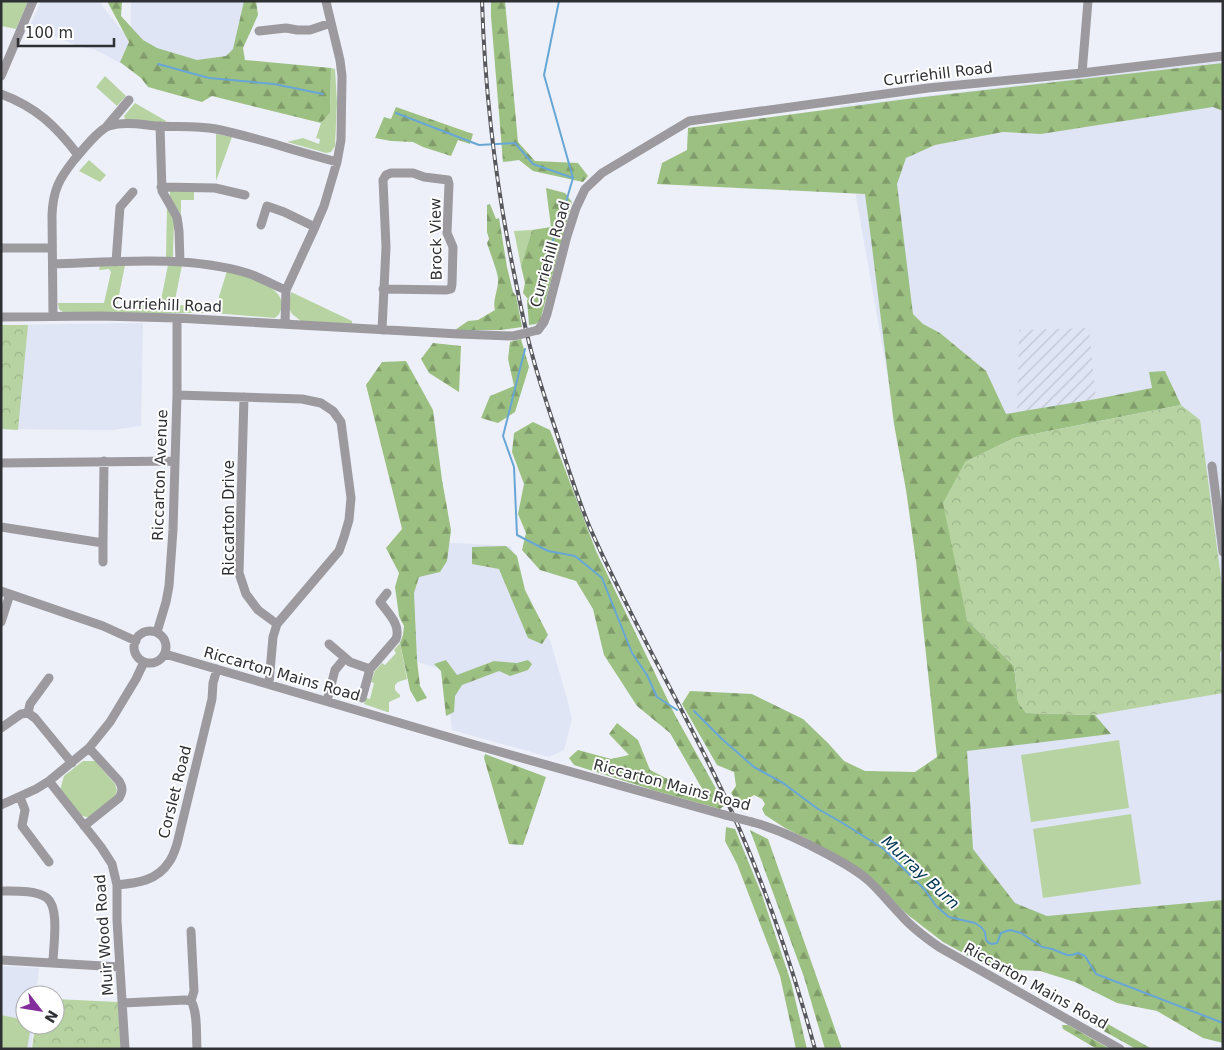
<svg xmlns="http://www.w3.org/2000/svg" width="1224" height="1050" viewBox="0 0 1224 1050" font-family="'DejaVu Sans',sans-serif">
<defs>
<pattern id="industrial-furrows" width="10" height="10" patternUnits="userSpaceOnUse" patternTransform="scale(1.25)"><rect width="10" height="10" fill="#dfe5f4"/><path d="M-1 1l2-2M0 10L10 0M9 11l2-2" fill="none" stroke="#c0c5d2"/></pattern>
<pattern id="forest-firs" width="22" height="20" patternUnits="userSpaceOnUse" patternTransform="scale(1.25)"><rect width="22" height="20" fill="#9cc081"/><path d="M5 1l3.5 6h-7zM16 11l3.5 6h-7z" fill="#809c6a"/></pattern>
<pattern id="park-crowns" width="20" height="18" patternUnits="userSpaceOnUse" patternTransform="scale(1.25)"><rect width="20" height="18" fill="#b6d3a1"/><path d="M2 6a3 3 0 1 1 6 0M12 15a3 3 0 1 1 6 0" fill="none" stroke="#9db58b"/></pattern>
</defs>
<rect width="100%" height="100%" fill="#edf0f9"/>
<path fill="#dfe5f4" d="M41 1H103L101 4 128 38 129 47 144 76 94 49 80 47 30 26Z
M131 1H251L233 75 159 51 131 35Z
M1223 61V1024L987 939 840 106Z
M143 323 141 426 112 430 1 429V325Z
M419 541 511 546 527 615 550 640 568 702 572 719 564 750 549 757 452 730 444 670 411 660 399 603Z
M1 966 39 968 36 995H25V1025H33L31 1049H1Z"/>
<path fill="url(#industrial-furrows)" d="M1089 328 1096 399 1017 413 1019 330Z"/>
<path fill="#b6d3a1" d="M1 1H28L16 29 1 26Z
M331 68 335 69 337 102 335 146 331 152 326 153 287 142 303 138 319 144 320 139 316 138 321 123 330 113Z
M105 76 126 96 117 106 96 87Z
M135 103 166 121V123L125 120 124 116Z
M216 134 232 137 216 181Z
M89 160 106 175 100 182 79 171Z
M170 191H194V200H181V214L170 198Z
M167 207 174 219 173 257H166Z
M532 230 521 266 514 231Z
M125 265 117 305H160L168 265H182L174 305 216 306 227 271C243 276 292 287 280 312 279 315 277 316 275 318L213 313H64L59 309 58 303H104L111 272 109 269 99 270 100 266Z
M291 292 352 321V324L301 321 292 314 289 308Z
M400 643 407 679 398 682 395 685V690L400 695V697L389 702V712H387L364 704 366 698 370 699 374 683 371 682 375 671 382 663 385 665 396 653 394 650Z
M1119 740 1129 808 1031 822 1021 755Z
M83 761H95L115 784 117 790 115 796 89 817C76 818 68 800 60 790L64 776Z
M1131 814 1141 884 1043 898 1033 829Z
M1 1015 25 1020V1025H31L27 1049H1Z"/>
<path fill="url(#forest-firs)" d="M107 1H122L121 16 143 40 157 48 197 60 226 56 233 49 244 1H256L258 15 243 48 245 60 331 68 330 113 321 123 212 96 202 102 148 87 141 78 120 62 129 42Z
M491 1H505L518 142 535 161 578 163 588 176 583 182 533 171 519 160 503 162 491 16Z
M1223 63V111L1213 107 1041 134 1003 132 935 145 906 158 897 184 913 314 923 324 940 333 986 371 1006 414 1096 399 1152 388 1149 372 1165 371 1181 405 1014 438 965 462 967 620 1014 666 1018 702 1026 713 1095 715 1111 734 967 751 973 849 1015 903 1047 916 1223 900V1043L1203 1038 1157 1011 1117 1003 1075 982 1040 971 1013 970 1000 973 943 942 908 915 857 868 809 840 785 828 765 815 762 809 765 804 762 799 754 795 746 800 738 802 731 793 736 786 734 772 717 765 682 704 690 691 752 694 803 719 828 743 844 761 865 771 915 772 937 757 916 561 906 490 894 424 871 239 865 194 657 184 662 163 687 150 688 128 907 99Z
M396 107 473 134 470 144 458 140 451 156 423 147 413 142 391 141 375 138 384 117 391 119Z
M546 188 565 193 572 202 540 321 536 324 529 325 527 300 528 299 523 293 525 283 521 266 532 230 551 227Z
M490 204 496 219 499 218 507 267 513 292 516 296 522 327 500 330H455L468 321 478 320 495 310C492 300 499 289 498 278 497 270 490 253 487 243L489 239 487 232V205Z
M521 339 529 367 515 412 498 423 481 418 490 396 514 386 508 359 510 342Z
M433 343 461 346 459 392 429 373 421 359Z
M406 361 433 410 442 480 451 530 447 561 440 572 419 577 414 593 417 660 420 686 427 698 417 702 410 690 400 643 403 635 404 626 399 616 395 587 399 573 386 548 402 529 366 385 382 362Z
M533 422 550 430 596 551 675 715 725 805 720 809 656 791 574 765 569 758 578 750 611 759 629 755 609 734 617 723 638 740 650 770 697 794 704 792 670 733 637 706 604 655 593 609 576 581 540 570 522 550 526 533 518 514 524 484 512 452 514 433Z
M506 546 517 556 525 590 548 635 542 644 528 638 499 569 472 564V547Z
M446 660 457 675 494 661 517 663 528 660 532 664 528 670 510 676 499 671 462 685 455 696 454 712 446 716 441 671 434 664Z
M485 754 546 777 523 845 509 844 484 758Z
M726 827 735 829 762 895 791 982 807 1049H796L780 976 737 864 725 841Z
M750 830 768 839 842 1049H825L804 977Z
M1094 1019H1099L1152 1049H1136L1091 1024Z
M1062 1025H1068L1110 1049H1097L1063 1029Z"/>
<path fill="url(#park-crowns)" d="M1 325H28L18 430 1 429Z
M1181 405 1200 420 1223 593V648L1220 653 1223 693 1095 715 1026 713 1018 702 1014 666 967 620 943 503 965 462 1014 438Z
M55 999 118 1002 121 1049H32L35 1025H55Z"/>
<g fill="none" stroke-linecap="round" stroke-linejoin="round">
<path stroke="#68a6d5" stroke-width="2" d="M158 64 209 78 274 84 323 94
M396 113 479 145 515 143 533 164 573 178
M544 264 561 219 573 178 544 75 559 1
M525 349 503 436 514 467 517 535 548 551 575 556 602 578 632 653 647 675 657 697 677 710
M694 711 722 739 754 767 783 783 818 809 841 822 884 849 925 890 936 906 949 917 975 923 981 927 985 932 986 940 989 943 992 944 997 943 1001 933 1010 930 1021 933 1042 947 1052 949 1067 955H1072L1078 953 1085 956 1096 974 1223 1023"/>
<path stroke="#9c9a9e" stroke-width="9" d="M259 31 286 28 297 30H310L331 23
M1082 73 1088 1
M1 76 33 1
M1 94C36 107 56 126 78 155
M107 126 129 100
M160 126 162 191 177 217 179 231 180 261
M161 187 215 188 245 195
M261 225 267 206 284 212 315 227
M1 248H52
M116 262 120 207 133 192
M53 264C116 262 186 255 247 273 260 277 273 285 286 290
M53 316 52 215C53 190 59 179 74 160 82 151 99 129 109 126 125 121 143 125 159 126 178 127 197 126 216 129 235 133 253 138 271 143 293 150 315 156 337 162
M1 317 100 316 177 318 459 334 513 336 522 334
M285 324 286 290 315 227 324 206 337 162 341 140 342 76 340 60 328 10 326 1
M382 330 386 247 383 180 386 175 391 173H413L424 177 448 180 449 184 447 233 453 247 452 284 451 289 447 290 383 289
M538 330 544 322 547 314 567 236 576 208 585 189 602 173 689 121 928 88 1082 73 1223 56
M177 395 302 399 321 403 333 411 341 422 351 498 349 520 344 537 339 551 277 624 273 637 269 683
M244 397 239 573 246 594 258 610 277 624
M1 463 175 461
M1212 466 1223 552
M1 527 103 543 104 461
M103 562V543
M1 591 103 626 136 641
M1 622 10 594
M134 647a16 16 0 1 1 32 0a16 16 0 1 1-32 0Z
M157 632 166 602 169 586 173 530 177 395V318
M329 644 350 662 370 669 396 639C401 625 389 614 380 602L387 593
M165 654 472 744 725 815
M362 698 370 669
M327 701 335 670 345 658
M28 713 35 718 72 763
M1 728 21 714 28 713 30 704 49 678
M49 781 101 847 112 864 117 885V920L125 1049
M20 797 25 810 22 826 49 862
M1 805 36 789 49 781 89 748 110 722 136 679 144 662
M752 822C779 829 803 841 827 854 842 862 857 870 869 881 881 892 890 904 901 915 912 928 926 938 939 947L1120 1049
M84 826 119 798C123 791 123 788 119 781L89 748
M117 885C137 883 157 881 169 862 173 857 175 850 177 844L212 699 213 683 217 669
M1 891C14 891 37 890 47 898 60 908 53 947 53 963
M191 931 194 991 191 1001C198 1012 196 1035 197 1049
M1 960 120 967
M123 1003 185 1000 191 1001"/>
<defs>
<path id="rail" d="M482 1C485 94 496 187 515 278 520 303 525 329 532 354 539 381 548 407 557 434 567 465 577 497 590 528 627 612 673 690 713 772 757 860 789 954 815 1049"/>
</defs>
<use href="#rail" stroke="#57585d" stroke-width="4"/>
<use href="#rail" stroke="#fff" stroke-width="2" stroke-dasharray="5.5" stroke-linecap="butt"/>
<path stroke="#9c9a9e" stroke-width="9" d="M522 334 538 330
M725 815 752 822"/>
</g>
<g text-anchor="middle" stroke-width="4" stroke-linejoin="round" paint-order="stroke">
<g font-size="15" fill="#2f3034" stroke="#fff">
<text transform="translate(938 74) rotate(-7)" y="5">Curriehill Road</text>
<text transform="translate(436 239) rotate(-91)" y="5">Brock View</text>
<text transform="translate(550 254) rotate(-74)" y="5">Curriehill Road</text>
<text transform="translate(167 305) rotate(2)" y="5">Curriehill Road</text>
<text transform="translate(160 475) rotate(-88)" y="5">Riccarton Avenue</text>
<text transform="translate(229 518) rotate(-90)" y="5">Riccarton Drive</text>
<text transform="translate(282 674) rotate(16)" y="5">Riccarton Mains Road</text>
<text transform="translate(672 785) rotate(15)" y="5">Riccarton Mains Road</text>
<text transform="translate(175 792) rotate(-76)" y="5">Corslet Road</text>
<text transform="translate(104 935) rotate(-94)" y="5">Muir Wood Road</text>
<text transform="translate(1036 986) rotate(29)" y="5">Riccarton Mains Road</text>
</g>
<g font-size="16" font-style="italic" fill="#003352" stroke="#fff">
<text transform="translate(921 872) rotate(43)" y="6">Murray Burn</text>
</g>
</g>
<rect width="1224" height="1050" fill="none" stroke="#2f3034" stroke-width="5"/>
<g transform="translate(40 1010) rotate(121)"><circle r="24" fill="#ffffff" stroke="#acacae"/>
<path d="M0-4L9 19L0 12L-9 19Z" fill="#832e9c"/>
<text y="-8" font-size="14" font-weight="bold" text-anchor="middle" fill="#2f3034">N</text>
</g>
<path d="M18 38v8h96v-8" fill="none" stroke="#2f3034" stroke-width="2.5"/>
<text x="25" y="38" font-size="15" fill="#2f3034" stroke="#ffffff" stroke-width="4" paint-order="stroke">100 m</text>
</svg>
